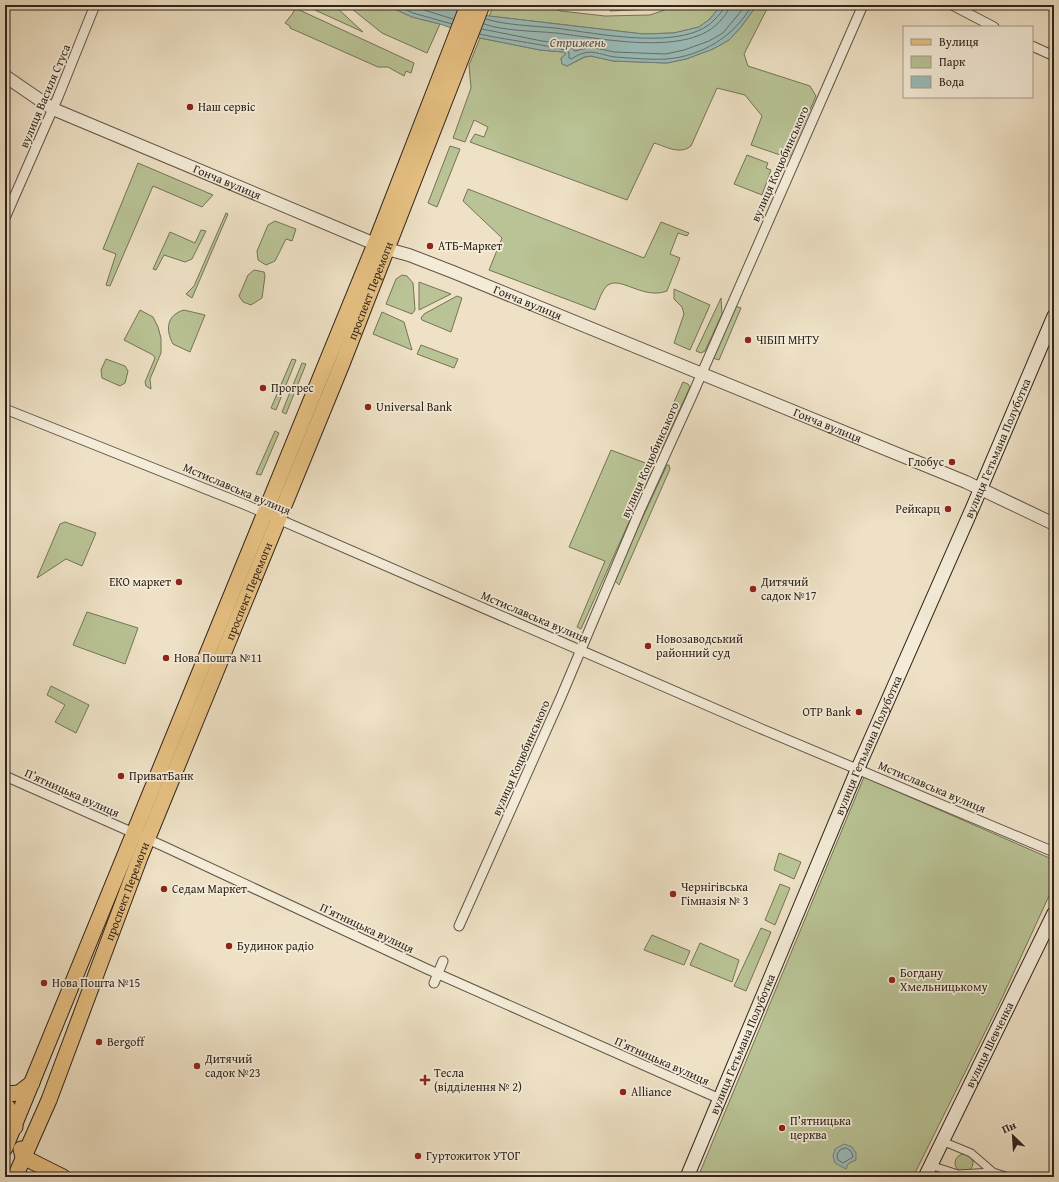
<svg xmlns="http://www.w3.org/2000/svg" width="1059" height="1182" viewBox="0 0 1059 1182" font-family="'Gentium Book Plus',serif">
<rect width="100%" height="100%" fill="#eee1c5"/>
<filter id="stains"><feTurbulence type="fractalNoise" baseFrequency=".005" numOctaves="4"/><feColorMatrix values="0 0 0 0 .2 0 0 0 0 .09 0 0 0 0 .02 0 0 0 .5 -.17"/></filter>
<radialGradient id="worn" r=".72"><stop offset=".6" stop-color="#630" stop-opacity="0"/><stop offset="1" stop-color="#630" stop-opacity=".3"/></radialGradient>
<path fill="#b9c395" stroke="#747458" d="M304 5H334L363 32Z
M347 5H386L412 17 440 24 427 53 382 33Z
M494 5H543L561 11 605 16 650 15 679 5H721L710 19 699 27 674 33 643 34 489 16Z
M612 5H666L655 9 610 11Z
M757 5H769L744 54 748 66 810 86 816 96 789 158 751 145 762 116 745 95 717 88 691 146C680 155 667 147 654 143L627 200 470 142 475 134 484 137 488 127 474 120 465 142 453 138 471 88 469 65 480 38 540 50 564 52 566 54 561 58 562 64 567 66 585 57 591 56 613 61 667 63 686 59 713 49 729 40 741 27Z
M295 8 414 63 411 73 406 71 404 76 388 67H378L290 28V26L285 23 293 13Z
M450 146 460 149 437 207 428 203Z
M747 155 768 163 766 168 771 170 762 195 734 184Z
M138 163 213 195 202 207 153 186 110 286 106 285 116 254 103 249Z
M468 189 644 258 661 222 689 233 687 236 678 233 670 254 680 258 667 291C643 300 621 276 608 285 602 289 598 303 595 310L489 270 502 238 463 201Z
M226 213 228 214 192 298 186 294 194 286Z
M275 221 296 229 292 241 286 239 275 261 266 265 258 260 257 251 268 225Z
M201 230 206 231 192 259 185 262 164 255 156 270 153 269 170 232 195 243Z
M254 270 264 272 265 276 262 298 251 305 243 302 239 296 248 275Z
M402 275 407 276 413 283 415 310 412 314 386 304 396 279Z
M419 282 451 294 419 310Z
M674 289 710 305 690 350 674 343 684 314 682 307 674 299Z
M457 296 462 298 451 332 422 320 421 318 424 314Z
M721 298 722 314 705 351 701 353 696 351Z
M735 306 741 308 719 360 713 358Z
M140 310 153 317 158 327 161 338V353L150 379 151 389 146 386 145 382 155 358 153 355 124 340Z
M184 310 205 315 190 352 173 344C165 329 167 315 184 310Z
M382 312 404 322 412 350 373 334Z
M421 345 458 359 454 368 417 354Z
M106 359 125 366 128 371 125 383 120 386 102 378 101 370Z
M292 359 296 360 276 410 271 408Z
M302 363 306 364 286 414 282 412Z
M683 382 688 384 690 387 662 448 652 451Z
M275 431 279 433 261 475 256 474Z
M611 450 648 464 651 468V473L581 629 577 627 605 561 569 547Z
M667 465H669L670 469 619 585 615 581V577Z
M65 522 96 533 82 566 66 559 37 578 60 524Z
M87 612 138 628 125 664 73 645Z
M51 686 89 705 76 733 55 722 65 705 47 695Z
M864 777 1054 860V885L1002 998 913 1177H698Z
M779 853 801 862 794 879 774 870Z
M780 884 790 888 775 925 765 920Z
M761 928 771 932 746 991 734 986Z
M652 935 690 951 684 965 644 950Z
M700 943 739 960 732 982 690 965Z
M955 1163a9 9 0 1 1 18 0a9 9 0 1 1-18 0Z"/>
<path fill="#9abcb9" stroke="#707f7a" d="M386 5H456L489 16 643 34 674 33 699 27 710 19 721 5H757L741 27 729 40 713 49 686 59 667 63 613 61 591 56 584 57 567 66 562 64 561 58 566 54 563 52 540 50 480 38 440 24 412 17Z
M844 1144 852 1147 856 1153V1160L848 1164 846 1169 835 1163 833 1156 835 1149Z"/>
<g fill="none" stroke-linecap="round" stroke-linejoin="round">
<path stroke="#65706a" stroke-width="1" d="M396 5 413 13 452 24
M408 5 453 19
M486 19C504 25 535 26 555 28 596 33 688 53 716 18 720 14 724 10 724 5
M484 24C503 31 535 31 556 33 600 38 690 58 721 20 724 16 729 12 729 5
M482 29 542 41 566 44 575 51 591 47 614 52 666 54 684 50 709 41 723 33 746 5
M480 34C493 38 564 47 569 52V58L571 59C575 57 579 54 584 53 594 50 605 56 615 57 630 58 651 60 667 59 702 56 735 36 752 5
M846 1148 851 1151 853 1157 843 1163 838 1160 837 1154 840 1150Z"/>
<defs>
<path id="pedestrian" d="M942 1141 971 1153 993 1172 1009 1177
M930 1165 958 1174 993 1172"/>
<path id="minor" d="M952 5 994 27
M1032 46 1054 56
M5 218 58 97 95 5
M5 409 246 505 757 727 1054 852
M5 776 163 846 427 969 720 1099
M459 926 561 697 640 510 691 398 863 5
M434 983 443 961"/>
<g id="tertiary">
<path id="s1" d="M5 76 53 109 387 249 409 255 453 272 966 482 1054 524"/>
</g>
<g id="secondary">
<path id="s2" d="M687 1177 858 768 972 509 1054 316"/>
<path id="s3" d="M925 1177 1054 913"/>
</g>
<g id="primary">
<path d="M5 1094 19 1093 32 1083"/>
<path d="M5 1104 8 1108 15 1127"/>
<path d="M5 1148 375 244 468 5"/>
<path d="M21 1149 23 1157 63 1177"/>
<path id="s4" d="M15 1177 49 1100 140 857 342 364 482 5"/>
</g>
</defs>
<use href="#pedestrian" stroke="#605346" stroke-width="9"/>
<use href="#minor" stroke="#605346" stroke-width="11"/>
<use href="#tertiary" stroke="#605346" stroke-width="14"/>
<use href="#secondary" stroke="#30241b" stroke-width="15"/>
<use href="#primary" stroke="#30241b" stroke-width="17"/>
<use href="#pedestrian" stroke="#f4ecd9" stroke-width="7"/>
<use href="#minor" stroke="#f4ecd9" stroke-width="9"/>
<use href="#tertiary" stroke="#f4ecd9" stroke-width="12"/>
<use href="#secondary" stroke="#f4ecd9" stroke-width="13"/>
<use href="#primary" stroke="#e7c082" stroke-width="15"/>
</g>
<g fill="#8f2418" stroke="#f4ecd9" stroke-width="1.5">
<circle cx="190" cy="107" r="4"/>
<circle cx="430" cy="246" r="4"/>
<circle cx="748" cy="340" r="4"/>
<circle cx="263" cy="388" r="4"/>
<circle cx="368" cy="407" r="4"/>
<circle cx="952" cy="462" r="4"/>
<circle cx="948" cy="509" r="4"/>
<circle cx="179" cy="582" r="4"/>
<circle cx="753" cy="589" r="4"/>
<circle cx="648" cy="646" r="4"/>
<circle cx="166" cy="658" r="4"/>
<circle cx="859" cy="712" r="4"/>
<circle cx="121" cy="776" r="4"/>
<circle cx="164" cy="889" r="4"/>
<circle cx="673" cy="894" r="4"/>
<circle cx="229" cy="946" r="4"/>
<circle cx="892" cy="980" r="4"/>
<circle cx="44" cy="983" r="4"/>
<circle cx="99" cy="1042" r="4"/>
<circle cx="197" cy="1066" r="4"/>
<path d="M423 1074h4v4h4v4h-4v4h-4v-4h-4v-4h4z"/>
<circle cx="623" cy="1092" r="4"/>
<circle cx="782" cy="1128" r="4"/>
<circle cx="418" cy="1156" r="4"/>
</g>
<g text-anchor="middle" stroke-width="3.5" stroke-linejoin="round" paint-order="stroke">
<g font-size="12" fill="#30241b" stroke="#f4ecd9">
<text transform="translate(45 96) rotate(-67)" y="4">вулиця Василя Стуса</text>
<text transform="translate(780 164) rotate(-66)" y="4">вулиця Коцюбинського</text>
<text dy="4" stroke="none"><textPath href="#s1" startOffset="247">Гонча вулиця</textPath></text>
<text dy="4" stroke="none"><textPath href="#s4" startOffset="955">проспект Перемоги</textPath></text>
<text dy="4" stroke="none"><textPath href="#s1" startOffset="571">Гонча вулиця</textPath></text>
<text dy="4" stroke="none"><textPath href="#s1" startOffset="895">Гонча вулиця</textPath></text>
<text dy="4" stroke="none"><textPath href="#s2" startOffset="792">вулиця Гетьмана Полуботка</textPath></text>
<text transform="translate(650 460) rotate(-66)" y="4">вулиця Коцюбинського</text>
<text transform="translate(237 489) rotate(23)" y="4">Мстиславська вулиця</text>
<text dy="4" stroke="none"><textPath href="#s4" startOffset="631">проспект Перемоги</textPath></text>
<text transform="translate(535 617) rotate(23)" y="4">Мстиславська вулиця</text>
<text dy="4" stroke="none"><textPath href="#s2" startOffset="468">вулиця Гетьмана Полуботка</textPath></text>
<text transform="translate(521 758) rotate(-66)" y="4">вулиця Коцюбинського</text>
<text transform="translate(932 787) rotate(23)" y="4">Мстиславська вулиця</text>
<text transform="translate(72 793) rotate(24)" y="4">Пʼятницька вулиця</text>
<text dy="4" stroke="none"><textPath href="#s4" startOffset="307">проспект Перемоги</textPath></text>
<text transform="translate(367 928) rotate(25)" y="4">Пʼятницька вулиця</text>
<text dy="4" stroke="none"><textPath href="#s2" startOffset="144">вулиця Гетьмана Полуботка</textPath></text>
<text dy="4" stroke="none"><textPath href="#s3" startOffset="147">вулиця Шевченка</textPath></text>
<text transform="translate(662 1061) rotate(24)" y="4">Пʼятницька вулиця</text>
</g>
<g font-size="12" fill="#30241b" stroke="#f4ecd9" text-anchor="start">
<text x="198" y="111">Наш сервіс</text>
<text x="438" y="250">АТБ-Маркет</text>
<text x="756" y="344">ЧІБІП МНТУ</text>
<text x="271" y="392">Прогрес</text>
<text x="376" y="411">Universal Bank</text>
<text x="944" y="466" text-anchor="end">Глобус</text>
<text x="940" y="513" text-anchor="end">Рейкарц</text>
<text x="171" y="586" text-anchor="end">ЕКО маркет</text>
<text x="761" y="586">Дитячий<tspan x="761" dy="14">садок №17</tspan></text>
<text x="656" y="643">Новозаводський<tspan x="656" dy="14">районний суд</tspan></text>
<text x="174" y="662">Нова Пошта №11</text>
<text x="851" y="716" text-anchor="end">OTP Bank</text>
<text x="129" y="780">ПриватБанк</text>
<text x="681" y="891">Чернігівська<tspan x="681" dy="14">Гімназія № 3</tspan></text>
<text x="172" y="893">Седам Маркет</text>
<text x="237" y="950">Будинок радіо</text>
<text x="900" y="977">Богдану<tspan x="900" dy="14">Хмельницькому</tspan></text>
<text x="52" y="987">Нова Пошта №15</text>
<text x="107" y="1046">Bergoff</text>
<text x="205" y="1063">Дитячий<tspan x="205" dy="14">садок №23</tspan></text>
<text x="434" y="1077">Тесла<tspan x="434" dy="14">(відділення № 2)</tspan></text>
<text x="631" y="1096">Alliance</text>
<text x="790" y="1125">П’ятницька<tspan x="790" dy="14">церква</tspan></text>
<text x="426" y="1160">Гуртожиток УТОГ</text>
</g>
<g font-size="13" font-style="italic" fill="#50524a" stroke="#f4ecd9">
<text x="578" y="47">Стрижень</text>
</g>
</g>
<rect width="1059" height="1182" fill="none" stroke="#eee1c5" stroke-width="20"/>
<rect x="6" y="6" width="1047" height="1170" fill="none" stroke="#30241b" stroke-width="2"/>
<rect x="10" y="10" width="1039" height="1162" fill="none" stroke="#30241b"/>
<rect x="903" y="26" width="130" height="72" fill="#f4ecd9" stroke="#a69c8d"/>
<rect x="911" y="39" width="20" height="6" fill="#e7c082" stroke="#a69c8d"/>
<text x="939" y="46" font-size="12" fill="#30241b">Вулиця</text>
<rect x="911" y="56" width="20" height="12" fill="#b9c395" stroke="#a69c8d"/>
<text x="939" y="66" font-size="12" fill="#30241b">Парк</text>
<rect x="911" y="76" width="20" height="12" fill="#9abcb9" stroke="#a69c8d"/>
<text x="939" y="86" font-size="12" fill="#30241b">Вода</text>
<g transform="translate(1013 1136) rotate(335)" stroke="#f4ecd9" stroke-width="3" paint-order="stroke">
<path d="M0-3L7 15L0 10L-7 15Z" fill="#30241b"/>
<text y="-6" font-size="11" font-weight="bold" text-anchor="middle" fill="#30241b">Пн</text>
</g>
<rect width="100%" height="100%" filter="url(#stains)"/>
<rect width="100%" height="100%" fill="url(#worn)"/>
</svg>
